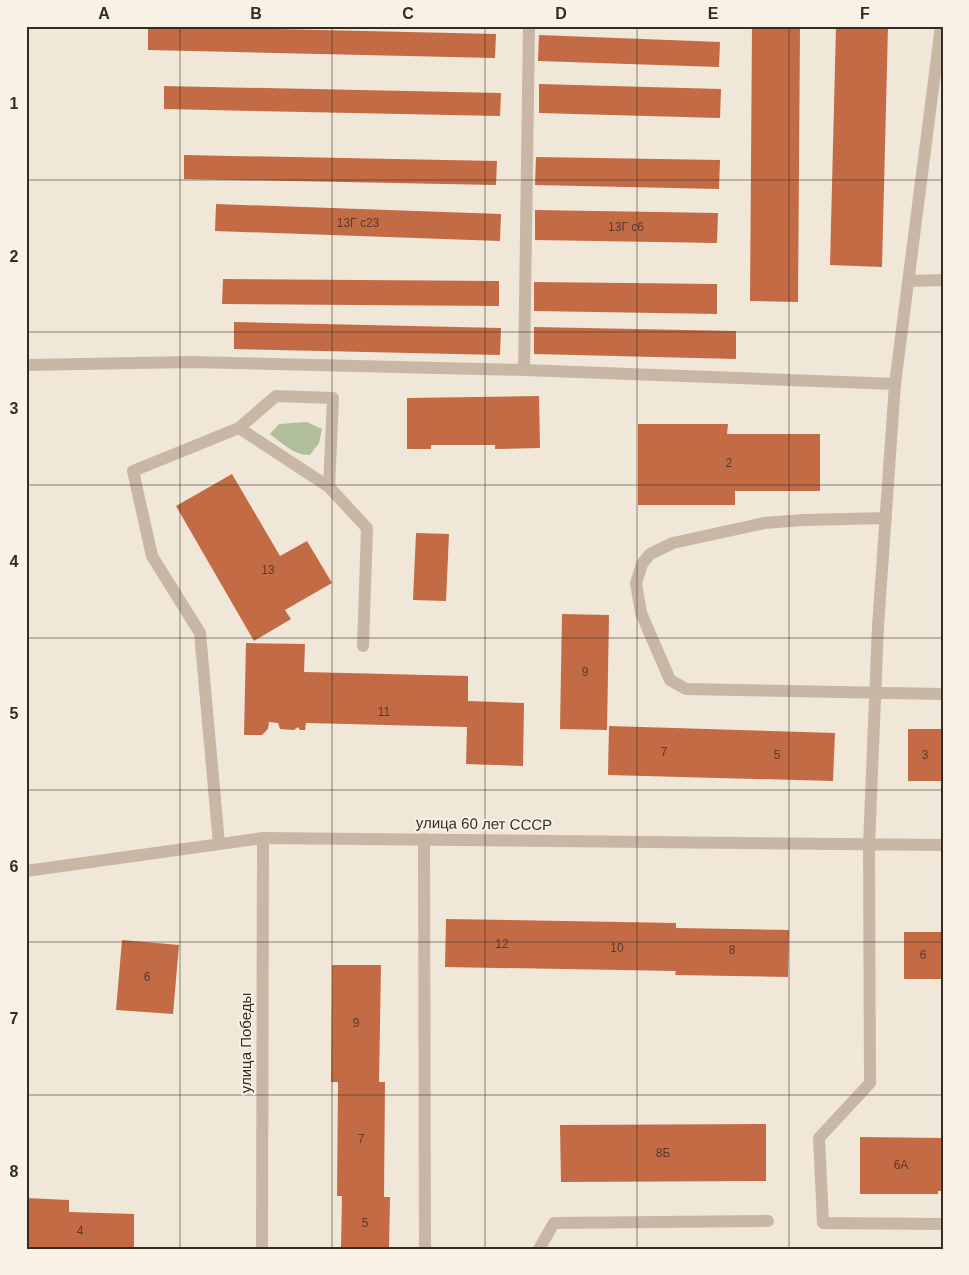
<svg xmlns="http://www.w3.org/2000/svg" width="969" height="1275" viewBox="0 0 969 1275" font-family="Helvetica,sans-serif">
<rect width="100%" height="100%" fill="#f0e7d9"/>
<path fill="#b0bf99" d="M307 422 322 429 319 443 310 455C295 456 282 443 270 434L279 424Z"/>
<path fill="#c36b44" d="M148 26 496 34 495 58 148 50Z
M752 26H800L798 302 750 301Z
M836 26H888L882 267 830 265Z
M539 35 720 42 719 67 538 61Z
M539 84 721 89 720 118 539 113Z
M164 86 501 93 500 116 164 109Z
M184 155 497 161 496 185 184 179Z
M536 157 720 160 719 189 535 185Z
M216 204 501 214 500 241 215 231Z
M535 210 718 213 717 243 535 240Z
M223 279 499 281V306L222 304Z
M534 282 717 284V314L534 311Z
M234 322 501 328 500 355 234 349Z
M534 327 736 331V359L534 354Z
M539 396 540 448 495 449V445H431V449H407V398Z
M638 424H728L727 434H820V491H735V505H638Z
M232 474 280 556 307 541 332 583 285 610 291 619 254 641 176 506Z
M416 533 449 534 446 601 413 600Z
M562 614 609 615 607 730 560 729Z
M246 643 305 644 304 672 468 676V701L524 703 523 766 466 764 467 727 306 723 305 730H300L298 727 294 730 280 729 278 723 269 722 268 729 262 735H244Z
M609 726 835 733 833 781 608 775Z
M908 729H943V781H908Z
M446 919 676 923V928L789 930 788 977 675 975 676 971 445 967Z
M904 932H943V979H904Z
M122 940 179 945 173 1014 116 1010Z
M332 965H381L379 1082H385L384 1197H390L389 1249H341L342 1196H337L338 1082H331Z
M766 1124V1181L561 1182 560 1125Z
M860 1137 943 1138V1191H938V1194H860Z
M26 1198 69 1200V1212L134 1214V1249H26Z"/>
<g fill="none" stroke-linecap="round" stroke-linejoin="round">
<path stroke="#c8b7a5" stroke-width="12" d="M908 281 943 280
M26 365 190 362 524 370 895 384 941 26
M524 370 529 26
M895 384 878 626 869 845 870 1083 819 1138 823 1223 943 1224
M239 428 329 487
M886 518 804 520 764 523 673 543 650 554 642 564 636 583 641 613 670 680 686 689 943 694
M424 839 425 1249
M219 844 200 633 152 556 133 471 239 428 276 396 333 398 329 487 367 528 363 646
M26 871 263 838 943 845
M262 1249 263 838
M539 1249 554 1223 768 1221"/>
</g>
<path fill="none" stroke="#342b26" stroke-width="1" stroke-opacity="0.55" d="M180 26V1249M332 26V1249M485 26V1249M637 26V1249M789 26V1249M26 180H943M26 332H943M26 485H943M26 638H943M26 790H943M26 942H943M26 1095H943"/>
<g text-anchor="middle" stroke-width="4" stroke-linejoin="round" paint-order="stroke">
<g font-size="12" fill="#583b2e">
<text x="358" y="227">13Г с23</text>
<text x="626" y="231">13Г с6</text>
<text x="729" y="467">2</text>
<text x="268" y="574">13</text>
<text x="585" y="676">9</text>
<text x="384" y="716">11</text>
<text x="664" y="756">7</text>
<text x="777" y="759">5</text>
<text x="925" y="759">3</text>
<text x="502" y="948">12</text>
<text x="617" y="952">10</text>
<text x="732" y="954">8</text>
<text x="923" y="959">6</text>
<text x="147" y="981">6</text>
<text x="356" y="1027">9</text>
<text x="361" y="1143">7</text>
<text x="663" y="1157">8Б</text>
<text x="901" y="1169">6А</text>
<text x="365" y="1227">5</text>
<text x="80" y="1235">4</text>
</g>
<g font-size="15" fill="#342b26" stroke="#f8f1e5">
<text transform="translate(484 824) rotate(1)" y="5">улица 60 лет СССР</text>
<text transform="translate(246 1043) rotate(-90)" y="5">улица Победы</text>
</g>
</g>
<rect width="969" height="1275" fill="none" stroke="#f8f1e5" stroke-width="55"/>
<rect x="28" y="28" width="914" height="1220" fill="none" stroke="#342b26" stroke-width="2"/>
<g font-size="16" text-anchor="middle" font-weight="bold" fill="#342b26">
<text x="104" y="19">A</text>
<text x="256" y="19">B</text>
<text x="408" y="19">C</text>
<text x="561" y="19">D</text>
<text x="713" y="19">E</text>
<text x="865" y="19">F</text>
<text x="14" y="109">1</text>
<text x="14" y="262">2</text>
<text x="14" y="414">3</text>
<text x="14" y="567">4</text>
<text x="14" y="719">5</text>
<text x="14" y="872">6</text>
<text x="14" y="1024">7</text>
<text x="14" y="1177">8</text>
</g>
</svg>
